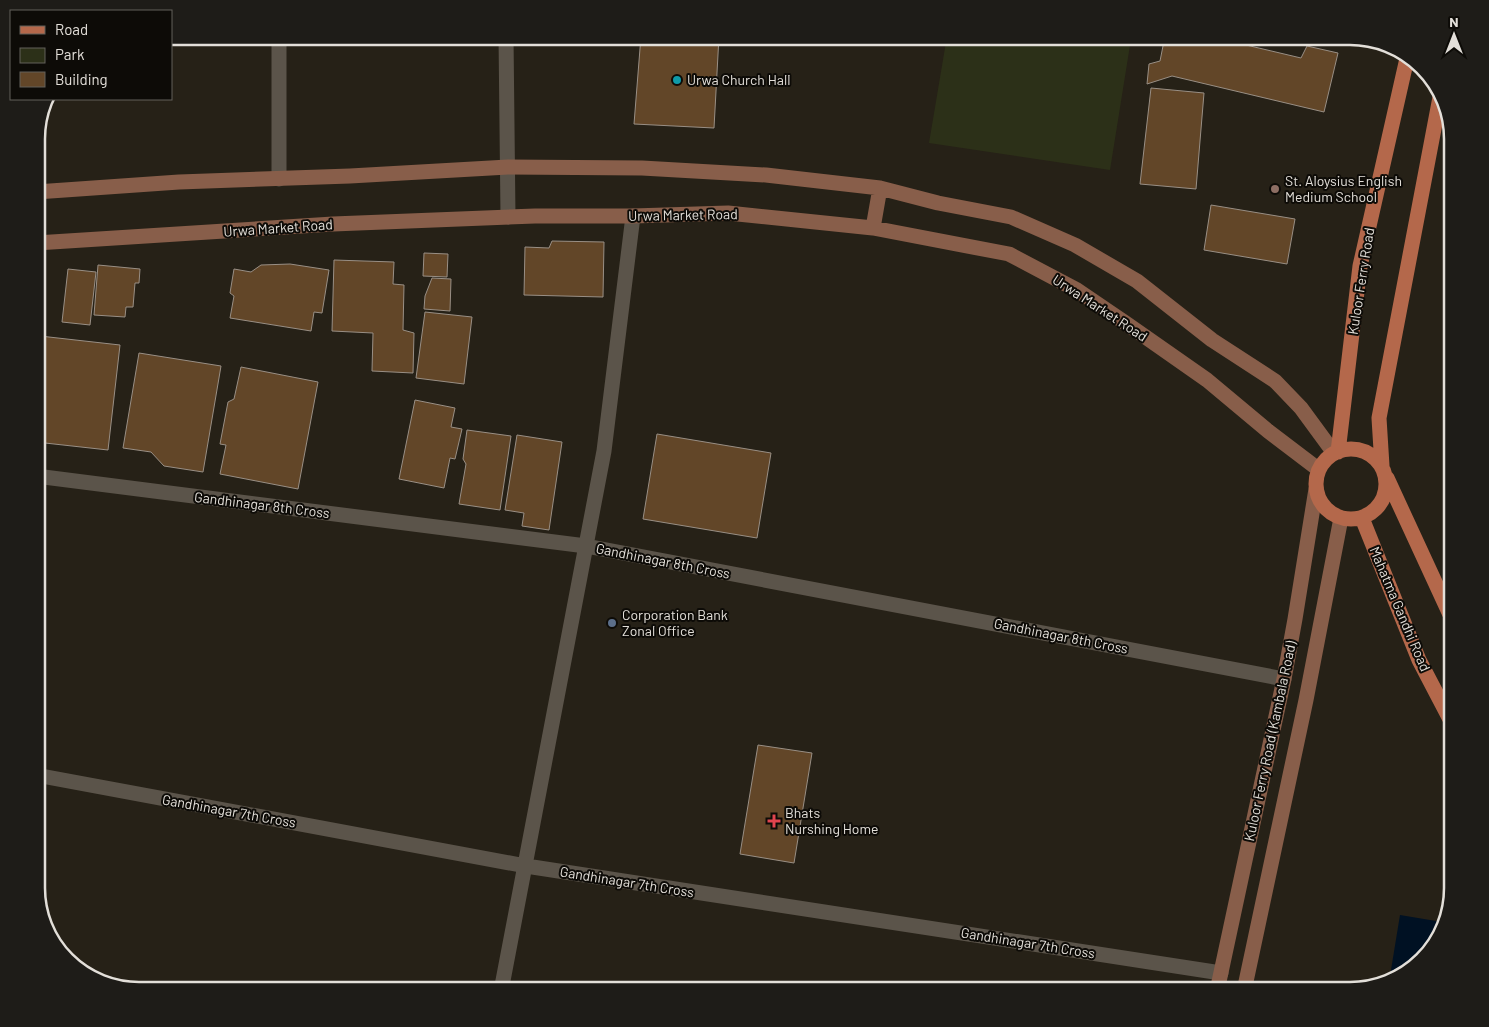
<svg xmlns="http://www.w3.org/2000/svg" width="1489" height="1027" viewBox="0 0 1489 1027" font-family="Barlow,sans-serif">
<rect width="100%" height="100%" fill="#262117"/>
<path fill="#2c3018" d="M947 36H1116L1131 39 1110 170 929 143Z"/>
<path fill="#001123" d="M1400 915 1442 922 1435 945 1396 980 1389 982Z"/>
<path fill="#624628" stroke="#998f85" d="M641 36H719L714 128 634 124Z
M1165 36H1208L1301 58 1307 46 1338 53 1324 112 1172 76 1147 84 1149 64 1160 61Z
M1151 88 1204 93 1196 189 1140 184Z
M1211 205 1295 219 1287 264 1204 250Z
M552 241 604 242 603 297 524 295 525 247 549 248Z
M424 253 448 254 447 277 423 276Z
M334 260 394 262 393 284 404 285 403 330 414 333 413 373 372 371 373 333 332 331Z
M290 264 329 270 322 313 314 312 311 331 230 318 234 296 230 293 234 269 251 272 261 265Z
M98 265 140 269 139 283H135L133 307H126L125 317 94 315Z
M68 269 96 272 90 325 62 322Z
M432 278 451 279 450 311 424 309 425 296Z
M425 312 472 317 464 384 416 378Z
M40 336 120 345 108 450 36 442V392L39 380H36V364Z
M139 353 221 366 203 472 164 466 151 452 123 448Z
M241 367 318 382 298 489 220 474 226 445 220 444 228 402 234 399Z
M415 400 455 408 451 427 462 429 455 459 450 458 444 488 399 479Z
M467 430 511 436 500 510 459 504 466 464 463 459Z
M657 434 771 453 757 538 643 519Z
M517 435 562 442 549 530 522 526 524 513 505 510Z
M758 745 812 753 794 863 740 854Z"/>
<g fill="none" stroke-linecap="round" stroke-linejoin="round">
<path stroke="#5b544a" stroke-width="15" d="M279 36V179
M506 36 508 217
M36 476 586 546 1284 679
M36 775 526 866 1221 973
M501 991 604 451 633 216"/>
<path stroke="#885e4a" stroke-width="15" d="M36 192 179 182 350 176 508 167 642 168 766 175 880 188 938 203 1011 217 1075 245 1137 281 1212 340 1275 381 1301 408 1334 453
M873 228 880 188
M36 243 333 224 535 216H633L728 213 873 228 1009 254 1077 290 1127 324 1207 380 1268 431 1318 469
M1217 991 1284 679 1295 619 1316 489
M1244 991 1306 700 1341 518"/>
<path stroke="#b4684b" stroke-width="15" d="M1316 484a35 35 0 1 1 70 0a35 35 0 1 1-70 0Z
M1338 452 1360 266 1408 54
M1382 466 1379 418 1441 92
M1387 478 1453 621
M1362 518 1419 660 1453 725"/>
</g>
<circle fill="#0f9aa8" stroke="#0d0b07" stroke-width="2" cx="677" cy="80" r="5"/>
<circle fill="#8d6e63" stroke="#0d0b07" stroke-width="2" cx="1275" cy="189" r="5"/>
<circle fill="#5c6f8a" stroke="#0d0b07" stroke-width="2" cx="612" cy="623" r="5"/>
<path fill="#e0444e" stroke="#0d0b07" stroke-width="2" d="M771.5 813.5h5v5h5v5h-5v5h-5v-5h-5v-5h5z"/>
<g text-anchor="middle" stroke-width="4" stroke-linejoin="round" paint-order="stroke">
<g font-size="14" fill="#e3dfd9" stroke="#0d0b07" text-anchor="start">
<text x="687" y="85">Urwa Church Hall</text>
<text x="1285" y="186">St. Aloysius English<tspan x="1285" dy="16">Medium School</tspan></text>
<text x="622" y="620">Corporation Bank<tspan x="622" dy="16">Zonal Office</tspan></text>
<text x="785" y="818">Bhats<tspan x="785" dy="16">Nurshing Home</tspan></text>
</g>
<g font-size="14" fill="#e3dfd9" stroke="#0d0b07">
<text transform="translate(683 215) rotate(-1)" y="5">Urwa Market Road</text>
<text transform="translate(278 228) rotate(-4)" y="5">Urwa Market Road</text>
<text transform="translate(1361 281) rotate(-81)" y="5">Kuloor Ferry Road</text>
<text transform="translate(1100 308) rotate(33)" y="5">Urwa Market Road</text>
<text transform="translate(262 505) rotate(7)" y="5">Gandhinagar 8th Cross</text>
<text transform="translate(663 561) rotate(11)" y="5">Gandhinagar 8th Cross</text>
<text transform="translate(1400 609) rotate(67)" y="5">Mahatma Gandhi Road</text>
<text transform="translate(1061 636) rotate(11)" y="5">Gandhinagar 8th Cross</text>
<text transform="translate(1270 741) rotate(-78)" y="5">Kuloor Ferry Road (Kambala Road)</text>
<text transform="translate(229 811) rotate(10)" y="5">Gandhinagar 7th Cross</text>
<text transform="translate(627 882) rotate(9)" y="5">Gandhinagar 7th Cross</text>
<text transform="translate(1028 943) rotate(9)" y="5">Gandhinagar 7th Cross</text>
</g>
</g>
<path d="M0 0H1489V1027H0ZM139 45H1350A94 94 0 0 1 1444 139V888A94 94 0 0 1 1350 982H139A94 94 0 0 1 45 888V139A94 94 0 0 1 139 45Z" fill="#1e1c18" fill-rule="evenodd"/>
<path fill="none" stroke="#e3dfd9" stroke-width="2.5" d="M139 45H1350A94 94 0 0 1 1444 139V888A94 94 0 0 1 1350 982H139A94 94 0 0 1 45 888V139A94 94 0 0 1 139 45Z"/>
<rect x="10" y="10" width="162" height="90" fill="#0d0b07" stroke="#63605b"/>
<rect x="20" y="26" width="25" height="8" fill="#b4684b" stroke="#63605b"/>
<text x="55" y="35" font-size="15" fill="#e3dfd9">Road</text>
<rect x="20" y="48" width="25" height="15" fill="#2c3018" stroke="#63605b"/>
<text x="55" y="60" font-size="15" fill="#e3dfd9">Park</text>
<rect x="20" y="72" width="25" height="15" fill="#624628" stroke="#63605b"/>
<text x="55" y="85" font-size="15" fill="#e3dfd9">Building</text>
<g transform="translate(1454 35)" stroke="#0d0b07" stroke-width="4" paint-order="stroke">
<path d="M0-4L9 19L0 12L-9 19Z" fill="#e3dfd9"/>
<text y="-8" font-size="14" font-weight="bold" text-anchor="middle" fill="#e3dfd9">N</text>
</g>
</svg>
